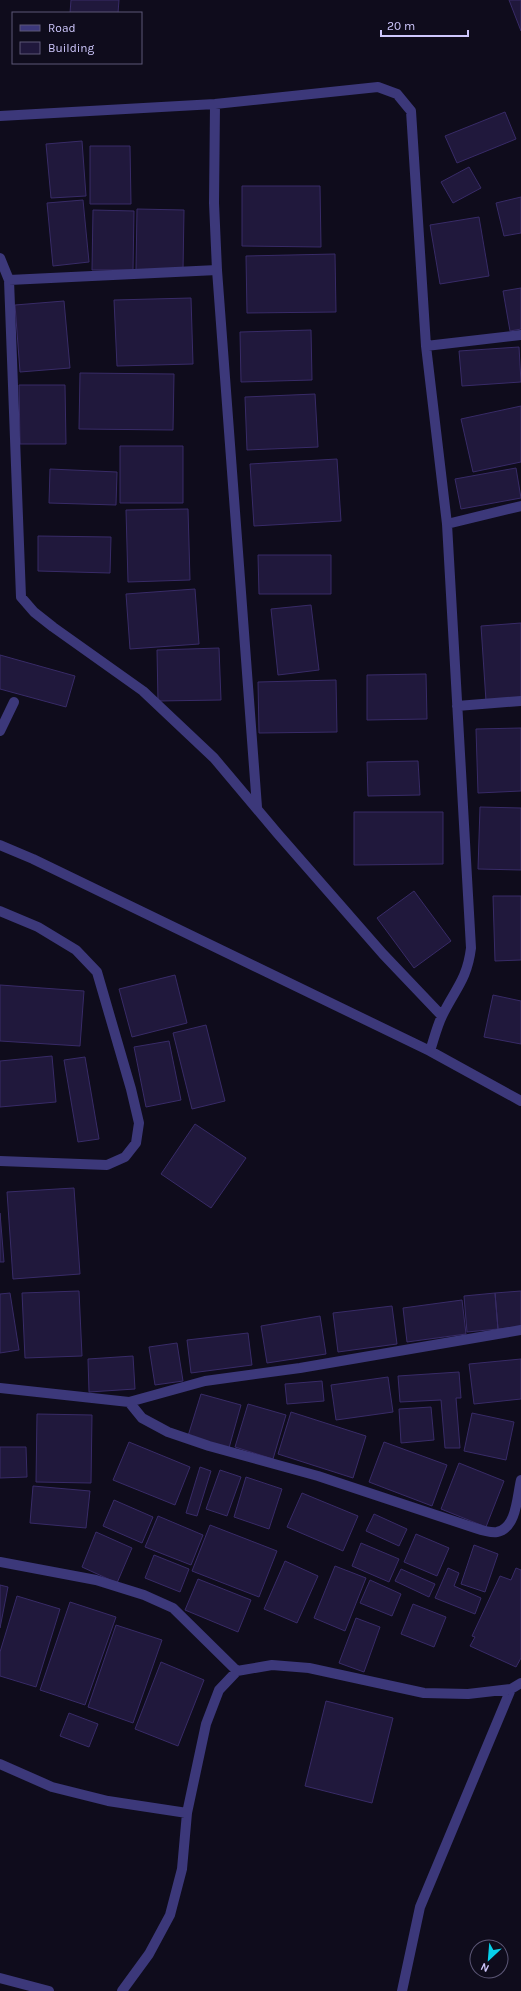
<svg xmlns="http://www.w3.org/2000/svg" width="521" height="1991" viewBox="0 0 521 1991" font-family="Karla,sans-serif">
<rect width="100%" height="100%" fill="#0f0c1c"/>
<path fill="#20183c" stroke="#382b67" d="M71 0H119L118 13H70Z
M509 0H521V31Z
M505 112 516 139 457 163 445 136Z
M82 141 86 196 51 198 46 144Z
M90 146H130L131 204H90Z
M469 167 481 188 453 203 441 182Z
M242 186H320L321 247 242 246Z
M521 197V233L504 236 496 203Z
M83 200 89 262 53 266 47 203Z
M137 209 184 210 183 271 136 270Z
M93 210 134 211 133 270H92Z
M479 217 489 276 440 284 430 225Z
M335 254 336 312 247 313 246 256Z
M521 288V329L510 331 503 291Z
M191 298 193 364 117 366 114 300Z
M64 301 70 368 20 372 15 305Z
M311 330 312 380 241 382 240 332Z
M519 347 521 382 462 386 459 351Z
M80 373 174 374 173 430 79 429Z
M19 385H65L66 444H20Z
M315 394 318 447 247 450 245 397Z
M521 406V462L473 472 461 419Z
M120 446H183V503H120Z
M337 459 341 521 254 526 250 464Z
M516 468 521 498 461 509 455 479Z
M50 469 117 472 116 505 49 503Z
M188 509 190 580 128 582 126 510Z
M38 536 111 537 110 573 38 571Z
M258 555H331V594H259Z
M195 589 199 644 130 649 126 594Z
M311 605 319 670 278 675 271 609Z
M521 623V699L486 701 481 626Z
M219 648 221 700 158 701 157 650Z
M0 655 75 676 66 707 0 689Z
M426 674 427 719 367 720V675Z
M336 680 337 732 259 733 258 682Z
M521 728V791L478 793 476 729Z
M418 761 420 795 368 796 367 762Z
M480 807 521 808V870L478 869Z
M354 812H443V864L354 865Z
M414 891 451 941 414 968 377 918Z
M493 896H521V960L495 961Z
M175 975 187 1023 132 1037 119 989Z
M0 985 84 991 80 1046 0 1041Z
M493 995 521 1001V1044L484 1037Z
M206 1025 225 1101 192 1109 173 1033Z
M169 1041 181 1100 146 1107 134 1047Z
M52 1056 56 1102 0 1107V1061Z
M85 1057 99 1139 78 1142 64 1060Z
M195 1124 246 1158 211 1208 161 1174Z
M74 1188 80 1274 13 1279 7 1192Z
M0 1213 4 1262H0Z
M79 1291 82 1356 25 1358 22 1293Z
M521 1291V1327L498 1329 495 1293Z
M10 1293 19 1350 0 1353V1294Z
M495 1293 498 1329 467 1332 464 1296Z
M462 1300 466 1334 407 1342 403 1308Z
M392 1306 397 1344 338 1352 333 1313Z
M320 1316 326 1354 267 1363 261 1326Z
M248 1333 252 1365 191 1373 187 1340Z
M177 1343 183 1381 155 1385 149 1347Z
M133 1356 135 1389 89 1392 88 1359Z
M521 1359V1399L474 1404 469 1364Z
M459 1372 461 1398H456L460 1448H445L441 1400 400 1402 398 1376Z
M388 1377 393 1412 336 1420 331 1385Z
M322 1381 324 1401 287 1404 285 1384Z
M201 1394 241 1405 229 1448 188 1436Z
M248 1404 286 1415 273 1459 235 1447Z
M431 1407 434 1440 401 1443 399 1409Z
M291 1412 366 1436 353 1478 278 1454Z
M472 1413 514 1422 506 1460 464 1451Z
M37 1414 92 1415 91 1483 36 1482Z
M129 1442 190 1467 175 1505 113 1480Z
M384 1442 447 1465 432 1506 369 1482Z
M0 1447H26L27 1477 0 1478Z
M459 1463 504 1481 486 1527 441 1509Z
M200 1467 211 1471 197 1516 186 1513Z
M220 1470 241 1477 227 1516 206 1509Z
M246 1477 282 1489 269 1529 234 1517Z
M33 1486 90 1491 86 1528 30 1523Z
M302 1493 358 1516 343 1551 287 1527Z
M114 1500 153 1517 142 1543 103 1526Z
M374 1514 407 1529 399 1546 366 1531Z
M158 1516 203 1535 191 1565 145 1547Z
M210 1525 277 1551 259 1597 192 1571Z
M96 1532 132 1548 117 1583 82 1567Z
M416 1534 449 1548 437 1576 404 1562Z
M361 1543 399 1559 389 1582 352 1566Z
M474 1545 498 1554 485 1592 461 1584Z
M154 1555 189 1569 180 1592 145 1578Z
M285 1561 318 1576 297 1623 264 1609Z
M335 1566 366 1578 345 1631 314 1618Z
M448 1568 459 1573 454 1586 481 1598 475 1614 435 1598Z
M516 1568 521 1570V1658L516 1667 470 1646 475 1637 472 1636 500 1576 511 1580Z
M401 1569 435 1584 429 1597 395 1581Z
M198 1579 251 1600 238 1632 185 1610Z
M370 1580 401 1594 392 1616 360 1603Z
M0 1585 8 1587 0 1628Z
M17 1596 60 1609 36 1687 0 1676V1652Z
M70 1602 116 1617 85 1705 40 1690Z
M413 1604 446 1617 434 1647 401 1634Z
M356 1618 380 1627 364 1672 339 1663Z
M116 1625 162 1640 133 1723 88 1707Z
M161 1662 204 1680 178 1746 135 1729Z
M326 1701 393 1718 372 1803 305 1786Z
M69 1713 98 1724 89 1747 60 1736Z"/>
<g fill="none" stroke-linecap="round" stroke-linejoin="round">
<path stroke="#3c387a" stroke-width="10" d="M215 104 214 203 217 270
M0 116 215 104 378 87 397 94 411 111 426 346 447 524 471 948C467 980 455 989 442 1016 437 1026 434 1039 430 1051
M0 258 9 280 21 597 34 612 53 627 143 691 214 758 278 834 383 954 442 1016
M9 280 217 270 257 807
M426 346 521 335
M447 524 521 506
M457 706 521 701
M0 731 14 702
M0 845 33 859 430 1051 521 1101
M0 911 38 927 76 950 97 972 131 1089 139 1123 136 1143 125 1157 107 1165 0 1161
M521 1330 300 1368 205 1381 129 1402 142 1418 168 1432 209 1446 318 1476 475 1528C481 1530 490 1533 497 1532 517 1528 517 1496 521 1480
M0 1388 129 1402
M0 1562 96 1580 144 1595 173 1608 237 1671
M0 1764 52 1787 108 1801 187 1813
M0 1978 49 1991
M122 1991 149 1954 170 1915 182 1869 187 1813 206 1724 219 1690 237 1671 272 1665 309 1668 424 1693 468 1694 511 1689 521 1683
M402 1991 420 1907 511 1689"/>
</g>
<rect x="12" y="12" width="130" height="52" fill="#0f0c1c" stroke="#5c5776"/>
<rect x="20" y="25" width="20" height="6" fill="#3c387a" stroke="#5c5776"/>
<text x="48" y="32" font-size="12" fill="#cfc8fd">Road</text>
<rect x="20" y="42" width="20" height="12" fill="#20183c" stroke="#5c5776"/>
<text x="48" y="52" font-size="12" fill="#cfc8fd">Building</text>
<g transform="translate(489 1959) rotate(206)"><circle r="19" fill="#0f0c1c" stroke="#5c5776"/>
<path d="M0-3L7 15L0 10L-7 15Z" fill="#07d0ea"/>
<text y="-6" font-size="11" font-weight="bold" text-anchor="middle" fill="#cfc8fd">N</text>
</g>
<path d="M381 30v6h87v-6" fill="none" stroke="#cfc8fd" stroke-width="2"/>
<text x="387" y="30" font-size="12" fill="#cfc8fd" stroke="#0f0c1c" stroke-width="3" paint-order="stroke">20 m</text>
</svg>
